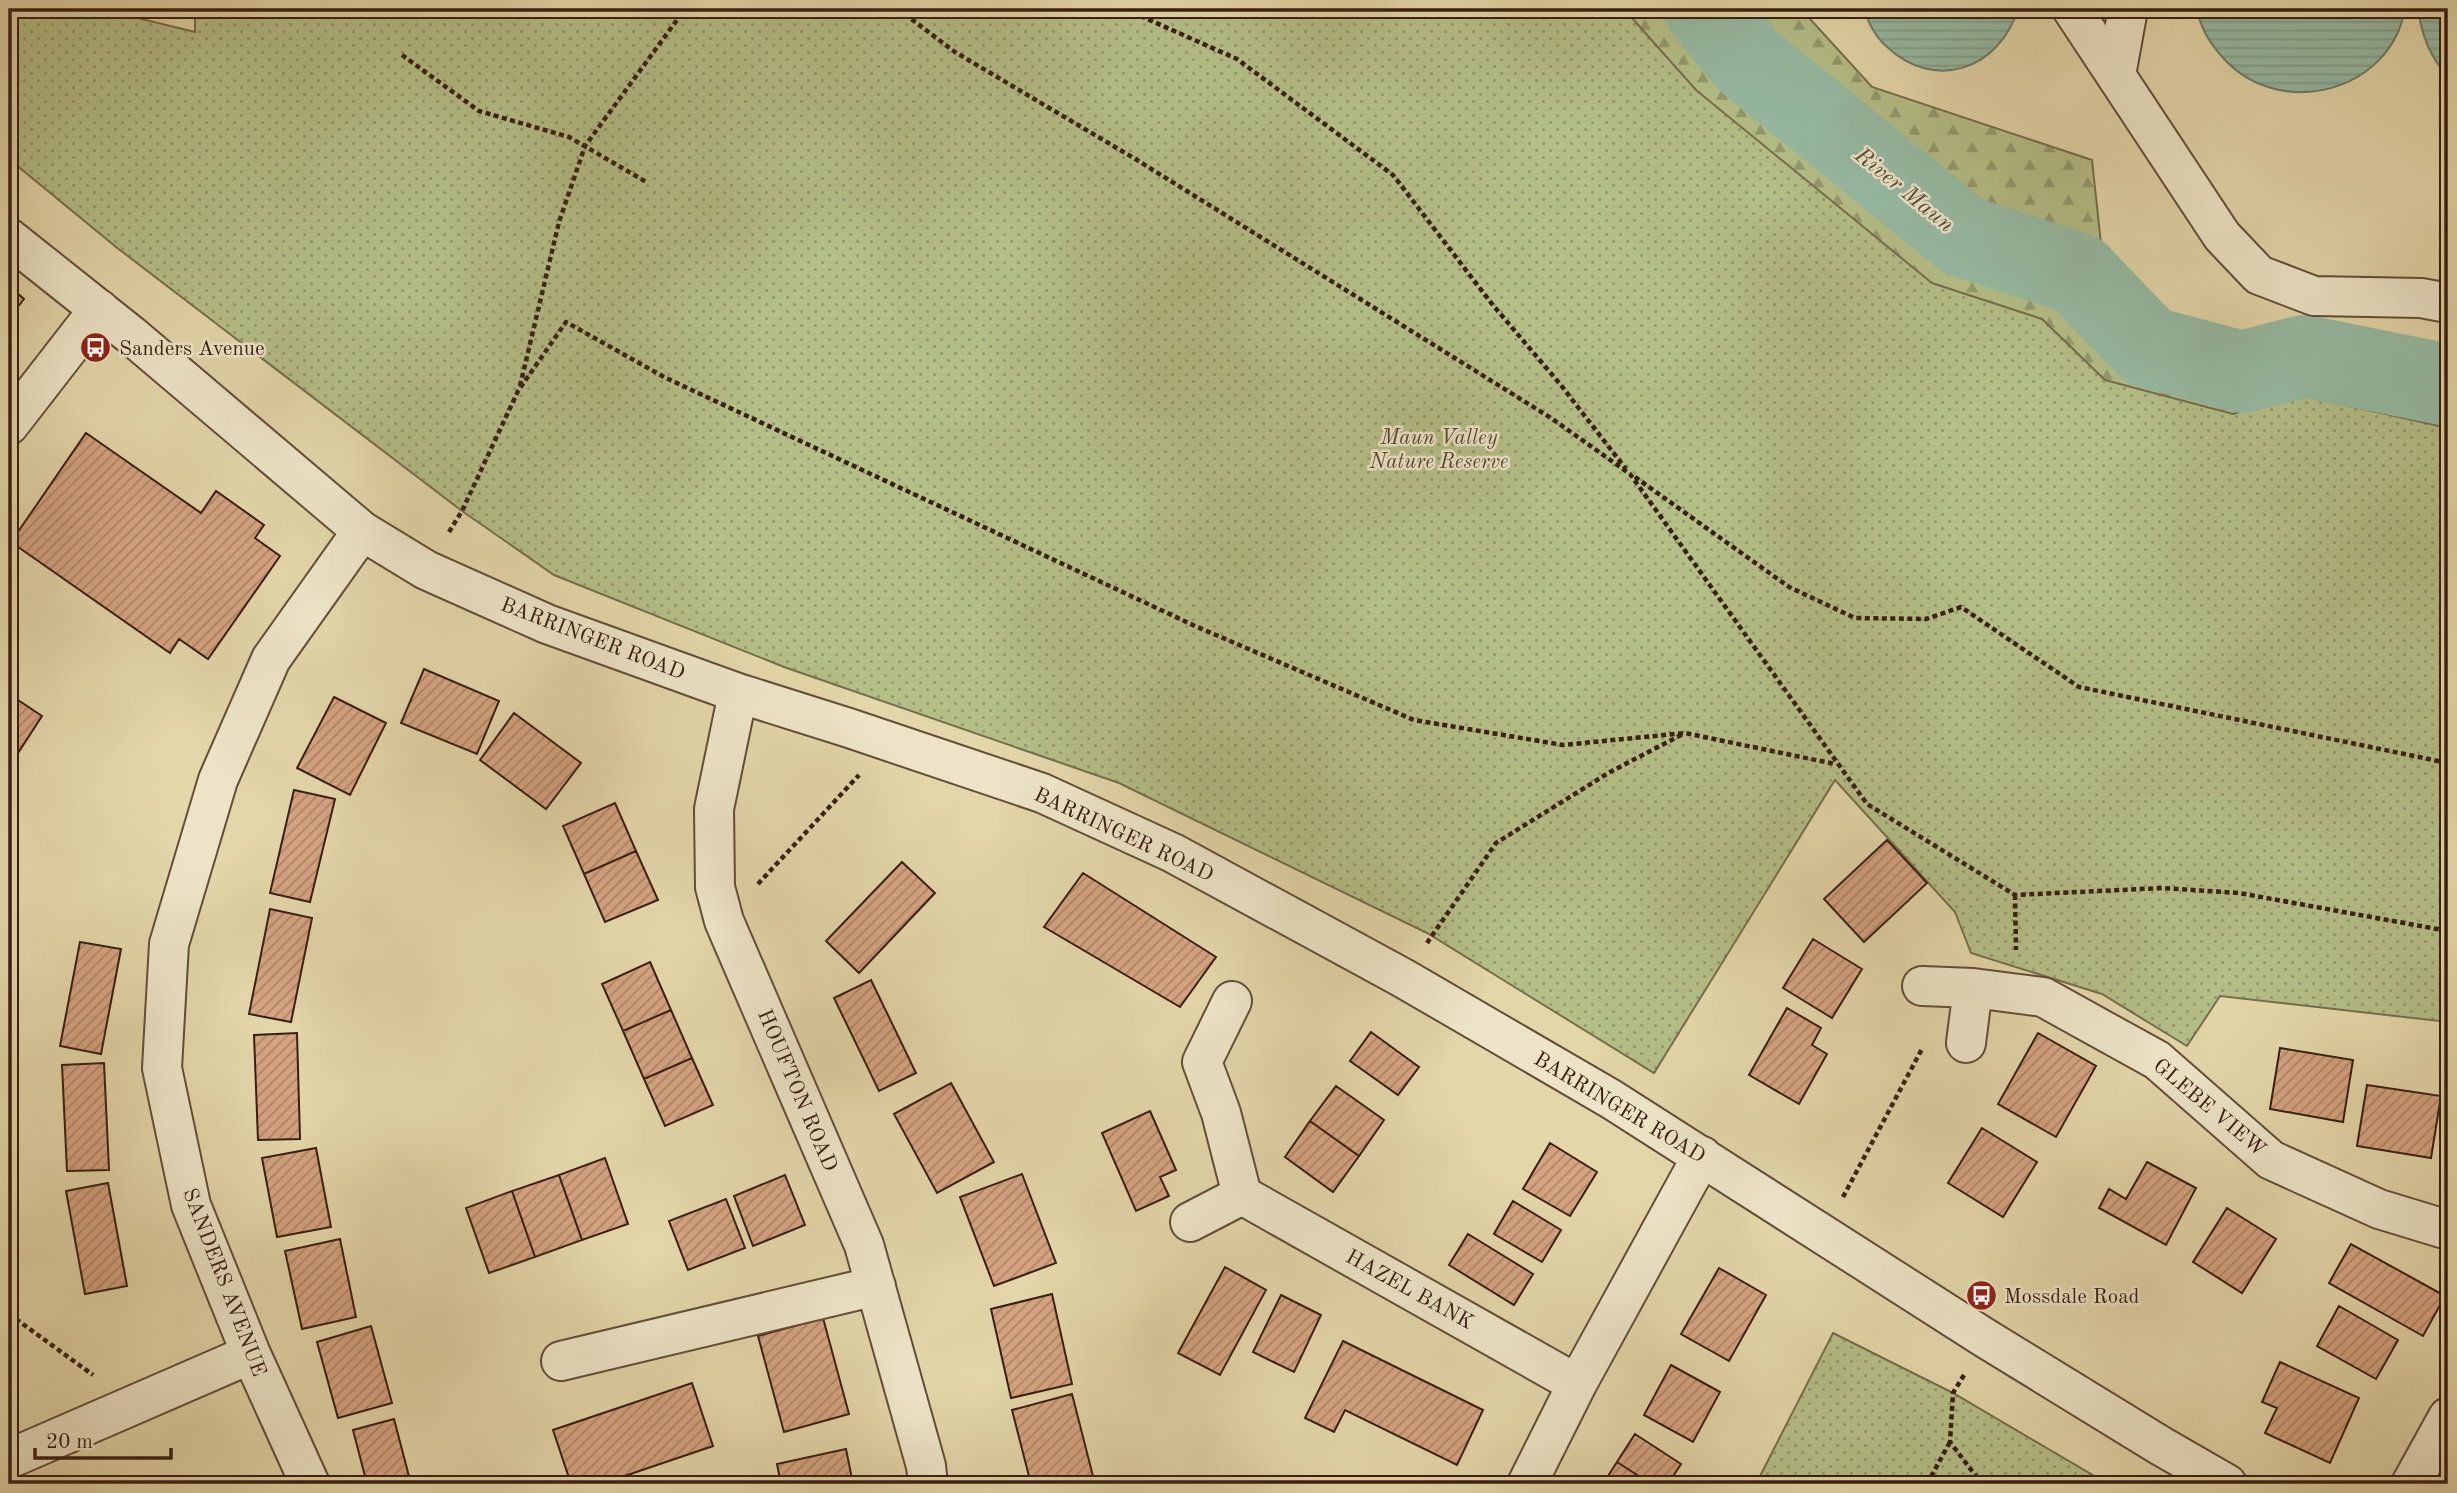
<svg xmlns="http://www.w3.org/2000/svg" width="2457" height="1493" viewBox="0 0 2457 1493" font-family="'Old Standard TT',serif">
<defs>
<pattern id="forest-firs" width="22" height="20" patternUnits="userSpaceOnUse" patternTransform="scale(1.75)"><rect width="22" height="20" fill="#b4be87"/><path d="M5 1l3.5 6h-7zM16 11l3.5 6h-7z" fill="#939a6d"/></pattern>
<pattern id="park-dots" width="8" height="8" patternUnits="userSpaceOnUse" patternTransform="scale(1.75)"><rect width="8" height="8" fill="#b4be87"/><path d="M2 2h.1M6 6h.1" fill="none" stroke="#939a6d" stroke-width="1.8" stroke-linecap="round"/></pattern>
<pattern id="water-rules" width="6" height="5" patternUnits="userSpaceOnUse" patternTransform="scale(1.75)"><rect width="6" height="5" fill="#96baa3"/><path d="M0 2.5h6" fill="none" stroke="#829f8b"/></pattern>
<pattern id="building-hatch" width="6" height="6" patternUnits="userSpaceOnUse" patternTransform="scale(1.75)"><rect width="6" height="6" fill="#d5a380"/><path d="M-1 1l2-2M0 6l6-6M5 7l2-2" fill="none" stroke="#ae8468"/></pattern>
</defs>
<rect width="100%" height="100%" fill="#e3d6a9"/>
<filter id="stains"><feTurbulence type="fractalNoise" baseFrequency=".00286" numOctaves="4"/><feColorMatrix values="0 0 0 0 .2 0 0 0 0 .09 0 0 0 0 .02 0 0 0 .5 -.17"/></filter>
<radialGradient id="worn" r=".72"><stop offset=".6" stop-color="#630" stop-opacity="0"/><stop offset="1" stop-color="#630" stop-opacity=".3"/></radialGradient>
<path fill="url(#forest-firs)" stroke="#766e4d" stroke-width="2" d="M1205 9H1801L1872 87 2092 160 2110 327 2448 354V733Z"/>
<path fill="url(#park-dots)" stroke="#766e4d" stroke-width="2" d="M9 9H101L195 32V9H1624L1696 90 1932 283 2042 319 2105 380 2233 414 2301 395 2448 428V1022L2220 996 2187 1046 2102 994 1971 953 1955 912 1835 780 1654 1073 1427 933 1119 783 784 667 554 575 462 511 205 315 116 247 9 159Z
M1833 1333 1953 1393 2108 1484H1756Z"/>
<path fill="url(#water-rules)" stroke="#707c69" stroke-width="2" d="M1865 9H2018C1999 70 1934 92 1886 46 1876 37 1867 22 1865 9Z
M2197 9H2405C2390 92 2282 120 2225 60 2212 46 2200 28 2197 9Z
M2418 9H2448V77C2430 57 2422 36 2418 9Z"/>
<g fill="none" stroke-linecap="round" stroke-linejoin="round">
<path stroke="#96baa3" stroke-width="82" d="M1705 9 1748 61 1963 236 2078 274 2148 347 2242 372 2304 356 2448 385"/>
</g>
<path fill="url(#building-hatch)" stroke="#381f13" stroke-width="2" d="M9 286 24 299 9 318Z
M86 433 201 513 216 491 264 525 255 538 280 556 208 659 179 639 170 653 11 542Z
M424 669 499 701 477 754 401 723Z
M9 694 42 716 9 767Z
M334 697 386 723 350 795 297 768Z
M514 713 581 763 546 809 480 760Z
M294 790 335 799 310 902 270 893Z
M615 803 636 851 584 874 563 826Z
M1887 840 1927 883 1864 942 1824 899Z
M636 851 658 900 605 922 584 874Z
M902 862 935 893 859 973 826 941Z
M1083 873 1216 957 1180 1007 1044 927Z
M270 909 312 918 291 1022 249 1014Z
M1813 939 1862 969 1832 1018 1783 988Z
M80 942 121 949 101 1054 60 1046Z
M650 962 671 1010 623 1031 602 984Z
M871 980 916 1073 879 1091 834 998Z
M1787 1008 1821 1028 1812 1045 1827 1054 1799 1104 1749 1075Z
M671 1010 692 1058 644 1079 623 1031Z
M1371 1032 1419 1067 1398 1095 1350 1061Z
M297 1033 300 1139 258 1140 254 1035Z
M2038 1033 2096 1066 2056 1137 1998 1104Z
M2280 1048 2353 1060 2343 1122 2270 1109Z
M692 1058 713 1105 665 1126 644 1079Z
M104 1063 109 1170 67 1171 62 1065Z
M951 1083 994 1162 937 1193 894 1114Z
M2367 1085 2441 1096 2431 1158 2357 1146Z
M1336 1086 1384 1120 1359 1156 1310 1121Z
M1150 1111 1176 1170 1160 1177 1169 1196 1136 1211 1102 1133Z
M1310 1121 1359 1156 1333 1192 1285 1157Z
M1982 1128 2037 1162 2003 1217 1948 1183Z
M1550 1143 1597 1172 1570 1216 1523 1189Z
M316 1148 331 1227 277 1237 262 1158Z
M605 1158 628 1224 582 1240 559 1175Z
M2147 1162 2196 1188 2166 1245 2099 1208 2109 1189 2126 1199Z
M1022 1174 1056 1263 994 1286 960 1197Z
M559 1175 582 1240 535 1257 512 1191Z
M785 1175 805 1225 753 1246 734 1196Z
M108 1183 127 1286 85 1294 66 1191Z
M512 1191 535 1257 489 1273 466 1208Z
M726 1199 745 1248 688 1270 669 1221Z
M1513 1201 1561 1230 1542 1262 1494 1234Z
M2227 1208 2276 1239 2242 1293 2193 1262Z
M1468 1234 1533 1274 1514 1305 1449 1265Z
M340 1239 356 1317 302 1329 285 1251Z
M2351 1244 2445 1296 2423 1336 2329 1283Z
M1225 1267 1266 1290 1220 1375 1178 1353Z
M1719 1268 1766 1295 1729 1361 1681 1334Z
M1052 1294 1072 1384 1011 1398 991 1309Z
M1281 1295 1321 1315 1294 1372 1253 1352Z
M2339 1306 2398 1340 2376 1379 2317 1346Z
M823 1318 849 1414 784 1432 758 1336Z
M371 1326 392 1403 338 1418 317 1342Z
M1343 1341 1483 1410 1457 1465 1345 1410 1334 1432 1305 1418Z
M2280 1362 2359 1398 2330 1463 2265 1433 2277 1408 2262 1402Z
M1671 1365 1720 1392 1693 1442 1644 1415Z
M692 1383 713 1446 601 1484H571L553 1430Z
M1072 1394 1095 1484H1031L1012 1410Z
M394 1419 411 1484H367L353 1430Z
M1635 1434 1681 1464 1668 1484H1651L1617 1462Z
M846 1449 853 1484H781L777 1464Z
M1617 1462 1651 1484H1603Z"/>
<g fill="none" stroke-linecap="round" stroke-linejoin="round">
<defs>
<path id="minor" d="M2072 9 2222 236 2259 275 2314 296 2421 298 2448 303
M2116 75 2128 9
M9 238 131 335 362 531 426 570 547 624 738 693 849 728 1042 793 1173 853 1403 978 1611 1099 1985 1338 2161 1446 2227 1484
M9 425 99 309
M738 693 714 809 715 887 724 921 864 1245 926 1466 928 1484
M1922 986 1973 988 2043 997 2157 1060 2271 1160 2379 1209 2448 1230
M1966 1043 1973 988
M1242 1195 1577 1384
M1190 1222 1242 1195 1221 1113 1202 1062 1232 1001
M561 1361 876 1286
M9 1459 251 1354
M310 1484 251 1354 191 1205 162 1068 169 944 218 780 271 659 362 531
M1527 1484 1577 1384 1702 1156
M2411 1484 2448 1417"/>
</defs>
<use href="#minor" stroke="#634d38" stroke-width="42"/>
<path stroke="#381f13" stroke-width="4.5" stroke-dasharray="5 3.5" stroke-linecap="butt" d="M898 9 955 52 1137 160 1551 418 1630 474 1867 804 2015 895 2162 888 2239 893 2448 931
M1125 9 1237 59 1393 175 1492 304 1560 384 1626 469
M402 55 479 111 569 137 648 183
M520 386 559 222 585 146 685 9
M1635 477 1789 587 1855 618 1926 619 1961 607 2079 687 2448 763
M449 532 462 511 518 391 566 322 664 377 1195 626 1414 720 1563 745 1685 733 1835 764
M758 884 859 775
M2015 895 2016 950
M1427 943 1496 843 1610 772 1683 734
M1843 1197 1923 1047
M9 1314 93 1375
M1964 1375 1953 1393 1950 1442 1982 1484
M1927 1484 1950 1442"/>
<use href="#minor" stroke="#ede4c7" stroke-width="38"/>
</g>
<defs>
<symbol id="bus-disc" viewBox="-11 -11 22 22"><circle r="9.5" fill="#8f2418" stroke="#ede4c7"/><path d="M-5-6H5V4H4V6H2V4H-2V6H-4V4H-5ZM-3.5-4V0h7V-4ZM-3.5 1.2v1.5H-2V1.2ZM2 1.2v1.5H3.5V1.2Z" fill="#fff"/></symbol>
</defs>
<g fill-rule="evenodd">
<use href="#bus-disc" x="78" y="330" width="35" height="35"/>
<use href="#bus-disc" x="1964" y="1278" width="35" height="35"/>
</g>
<g text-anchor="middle" stroke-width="5" stroke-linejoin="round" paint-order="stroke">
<g font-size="21" fill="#381f13" stroke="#ede4c7" text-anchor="start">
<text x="119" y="355">Sanders Avenue</text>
<text x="2004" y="1303">Mossdale Road</text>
</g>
<g font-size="21" font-style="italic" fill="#574730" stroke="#ede4c7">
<text x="1439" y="444">Maun Valley<tspan x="1439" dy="24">Nature Reserve</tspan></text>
</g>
<g font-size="21" fill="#381f13" stroke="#ede4c7">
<text transform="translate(593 638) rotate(21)" y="7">BARRINGER ROAD</text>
<text transform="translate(1124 834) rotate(25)" y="7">BARRINGER ROAD</text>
<text transform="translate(798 1090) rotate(67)" y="7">HOUFTON ROAD</text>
<text transform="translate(1620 1107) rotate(31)" y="7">BARRINGER ROAD</text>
<text transform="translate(2210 1107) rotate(40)" y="7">GLEBE VIEW</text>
<text transform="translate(225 1282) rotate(69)" y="7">SANDERS AVENUE</text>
<text transform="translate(1410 1289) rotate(29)" y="7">HAZEL BANK</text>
</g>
<g font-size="23" font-style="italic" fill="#544e3e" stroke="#ede4c7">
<text transform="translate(1905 189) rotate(39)" y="8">River Maun</text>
</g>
</g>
<rect width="2457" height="1493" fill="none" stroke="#e3d6a9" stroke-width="35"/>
<rect x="10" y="10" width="2436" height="1472" fill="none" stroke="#381f13" stroke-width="3.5"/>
<rect x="18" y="18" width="2422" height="1458" fill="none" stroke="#381f13" stroke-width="2"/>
<path d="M35 1448v10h136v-10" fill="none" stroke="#381f13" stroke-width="3.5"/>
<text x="46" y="1448" font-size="21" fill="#381f13" stroke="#ede4c7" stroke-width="5" paint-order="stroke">20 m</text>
<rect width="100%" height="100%" filter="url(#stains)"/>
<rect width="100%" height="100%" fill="url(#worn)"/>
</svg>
